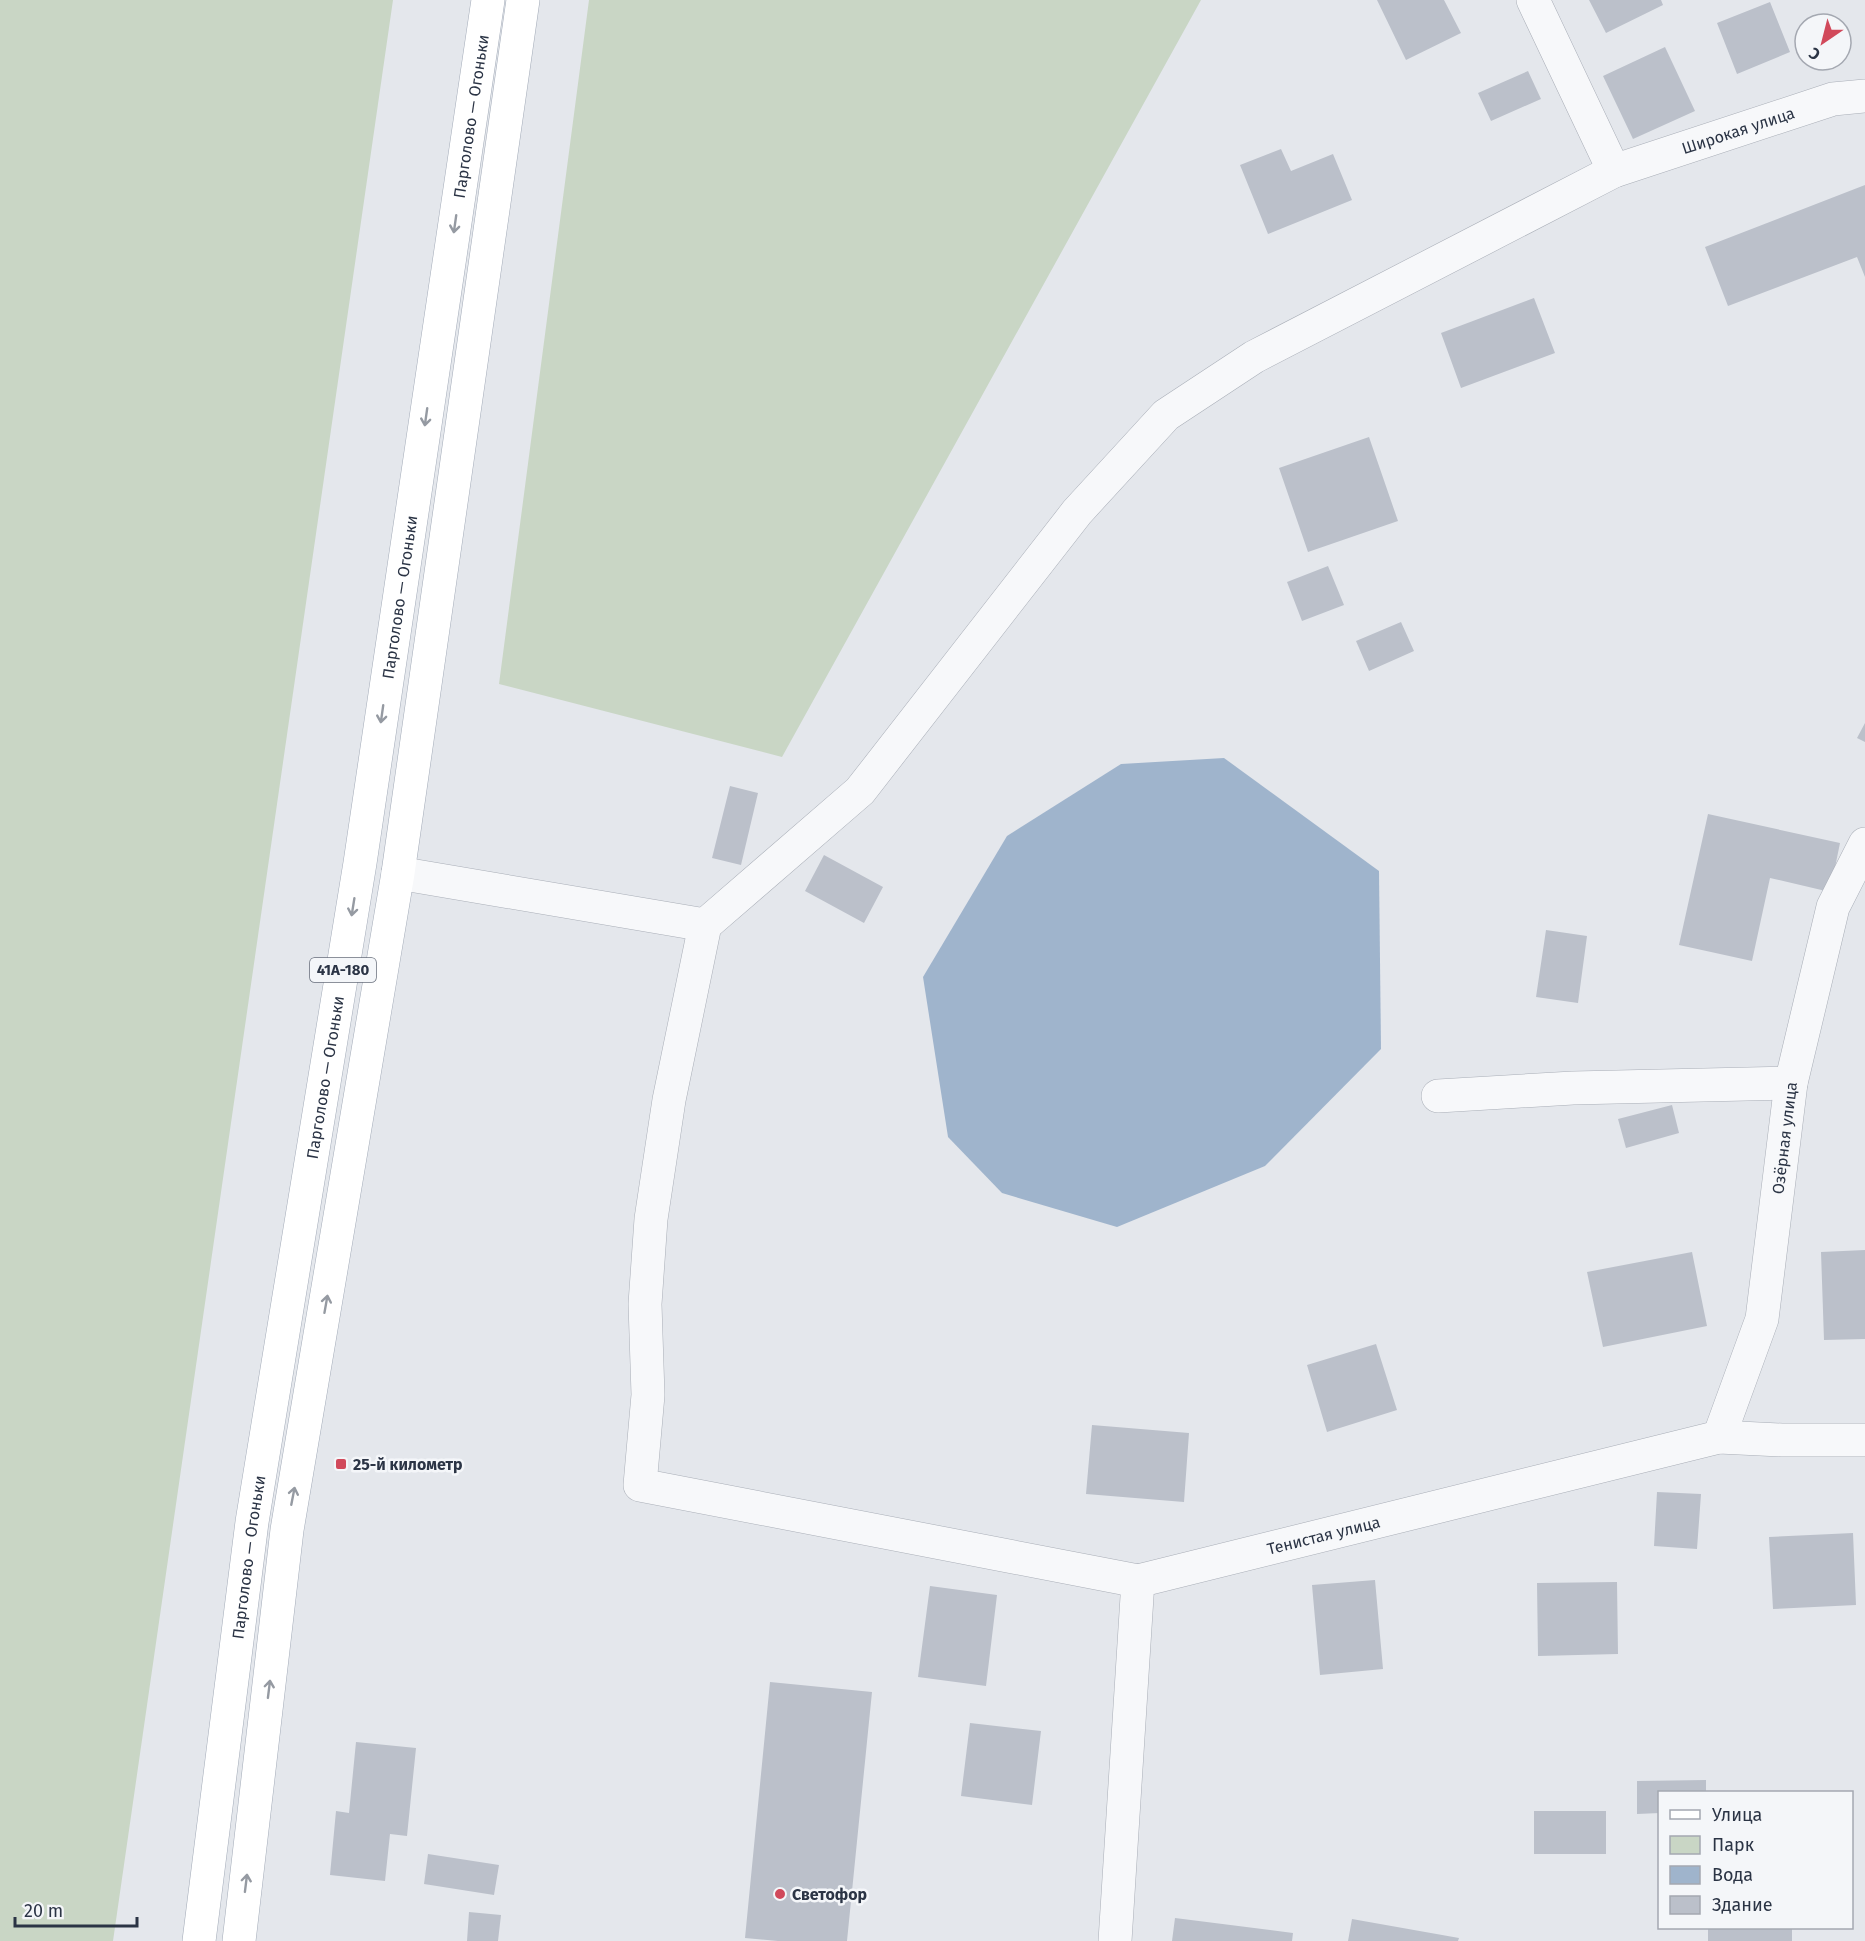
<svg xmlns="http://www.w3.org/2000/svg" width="1865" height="1941" viewBox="0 0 1865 1941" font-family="'Fira Sans',sans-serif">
<rect width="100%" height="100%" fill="#e4e7ec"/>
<path fill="#c9d6c5" d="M0 0H393L113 1941H0Z
M589 0H1201L782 757 499 684Z"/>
<path fill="#9fb4cc" d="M1224 758 1379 871 1381 1049 1265 1166 1117 1227 1002 1193 948 1137 923 977 1007 836 1121 764Z"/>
<path fill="#bbc0ca" d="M1377 0H1444L1461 33 1406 60Z
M1589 0H1661L1663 5 1606 33Z
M1770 2 1790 52 1737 74 1717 23Z
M1665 47 1695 111 1633 139 1603 76Z
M1528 71 1541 99 1491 121 1478 93Z
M1281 149 1291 171 1333 154 1352 200 1268 234 1240 165Z
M1865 185V277L1857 257 1728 306 1705 247Z
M1534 298 1555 353 1461 388 1441 333Z
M1369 437 1398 521 1308 552 1279 468Z
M1328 566 1344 605 1302 621 1287 582Z
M1401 622 1414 651 1369 671 1356 641Z
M1865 723V742L1857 738Z
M730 786 758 793 741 865 712 858Z
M1708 814 1840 843 1830 892 1770 878 1752 961 1679 945Z
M824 855 883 887 864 923 805 891Z
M1546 930 1587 936 1578 1003 1536 997Z
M1672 1105 1679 1133 1626 1148 1618 1119Z
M1865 1250V1339L1824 1340 1821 1252Z
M1692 1252 1707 1326 1603 1347 1587 1272Z
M1376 1344 1397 1410 1327 1432 1307 1365Z
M1092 1425 1189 1433 1184 1502 1086 1494Z
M1657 1492 1701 1494 1697 1549 1654 1546Z
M1853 1533 1856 1605 1773 1609 1769 1537Z
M1375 1580 1383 1669 1320 1675 1312 1585Z
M1617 1582 1618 1654 1538 1656 1537 1583Z
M930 1586 997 1595 986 1686 918 1677Z
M770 1682 872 1692 847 1941H778L745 1938Z
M970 1723 1041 1731 1032 1805 961 1796Z
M356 1742 416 1748 407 1836 390 1834 385 1881 330 1875 336 1811 349 1813Z
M1706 1780V1792H1660V1813L1637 1814V1781Z
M1534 1811H1606V1854H1534Z
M428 1854 499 1865 494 1895 424 1884Z
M469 1912 501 1915 498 1941H467Z
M1175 1918 1293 1933 1292 1941H1172Z
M1352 1919 1459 1938 1458 1941H1348Z
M1708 1928H1792V1941H1708Z"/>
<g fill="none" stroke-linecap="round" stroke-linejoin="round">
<defs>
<g id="minor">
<path d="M1533 0 1614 171"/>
<path d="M398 873 705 925"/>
<path d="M1438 1096 1573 1088 1791 1083"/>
<path id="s1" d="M1719 1437 1762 1319 1791 1083 1833 907 1865 844"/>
<path id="s2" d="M1138 1581 640 1485 648 1395 645 1304 651 1219 669 1100 705 925 860 791 1077 512 1166 415 1254 357 1614 171 1833 99 1865 96"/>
<path id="s3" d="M1115 1941 1138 1581 1719 1437 1782 1440H1865"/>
</g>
<g id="primary">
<path id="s4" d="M199 1941 252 1522 360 863 488 0"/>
<path d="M239 1941 287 1530 398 873 523 0"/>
</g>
</defs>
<use href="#minor" stroke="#a9aeb7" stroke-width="34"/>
<use href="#primary" stroke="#a3abb8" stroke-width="34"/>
<use href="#minor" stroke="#f7f8fa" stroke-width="33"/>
<use href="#primary" stroke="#fff" stroke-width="33"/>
</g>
<defs><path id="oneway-shaft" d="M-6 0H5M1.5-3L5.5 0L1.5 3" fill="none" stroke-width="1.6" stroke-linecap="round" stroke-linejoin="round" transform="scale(1.5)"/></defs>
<g stroke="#959aa2">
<use href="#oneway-shaft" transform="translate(455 224) rotate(98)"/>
<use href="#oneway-shaft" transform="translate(426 417) rotate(98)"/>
<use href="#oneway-shaft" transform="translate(382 714) rotate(98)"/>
<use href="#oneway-shaft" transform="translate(353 907) rotate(99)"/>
<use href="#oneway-shaft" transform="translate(326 1304) rotate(-80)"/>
<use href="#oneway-shaft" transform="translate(293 1496) rotate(-79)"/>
<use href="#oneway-shaft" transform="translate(269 1689) rotate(-83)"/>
<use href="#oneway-shaft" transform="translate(246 1883) rotate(-83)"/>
</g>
<g fill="#d1495b" stroke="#f4f6f9" stroke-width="2">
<rect x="335" y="1458" width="12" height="12" rx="3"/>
<circle cx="780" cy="1894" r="6"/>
</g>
<g text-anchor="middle" stroke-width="5" stroke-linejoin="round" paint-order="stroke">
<rect fill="#f4f6f9" stroke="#676e7b" stroke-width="1.5" x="310" y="958" width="66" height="24" rx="4.5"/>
<g font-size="15" font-weight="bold" fill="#2b3445">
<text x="343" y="975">41А-180</text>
</g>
<g font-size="16" fill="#2b3445" stroke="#f4f6f9">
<text dy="6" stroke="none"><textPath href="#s4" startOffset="1845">Парголово — Огоньки</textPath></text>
<text dy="6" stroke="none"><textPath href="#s2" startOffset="2404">Широкая улица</textPath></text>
<text dy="6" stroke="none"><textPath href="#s4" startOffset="1359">Парголово — Огоньки</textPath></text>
<text dy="6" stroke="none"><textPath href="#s4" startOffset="873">Парголово — Огоньки</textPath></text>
<text dy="6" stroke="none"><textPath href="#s1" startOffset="308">Озёрная улица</textPath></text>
<text dy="6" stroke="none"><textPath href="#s3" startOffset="552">Тенистая улица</textPath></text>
<text dy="6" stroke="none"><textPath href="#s4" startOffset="387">Парголово — Огоньки</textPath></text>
</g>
<g font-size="16" font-weight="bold" fill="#2b3445" stroke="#f4f6f9" text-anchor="start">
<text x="353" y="1470">25-й километр</text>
<text x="792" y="1900">Светофор</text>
</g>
</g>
<rect x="1658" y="1791" width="195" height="138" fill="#f4f6f9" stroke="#a4a8b1" stroke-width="1.5"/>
<rect x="1670" y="1810" width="30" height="9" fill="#ffffff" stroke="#a4a8b1" stroke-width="1.5"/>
<text x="1712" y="1821" font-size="18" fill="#2b3445">Улица</text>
<rect x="1670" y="1836" width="30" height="18" fill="#c9d6c5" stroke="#a4a8b1" stroke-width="1.5"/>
<text x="1712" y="1851" font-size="18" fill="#2b3445">Парк</text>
<rect x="1670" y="1866" width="30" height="18" fill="#9fb4cc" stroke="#a4a8b1" stroke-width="1.5"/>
<text x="1712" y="1881" font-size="18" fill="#2b3445">Вода</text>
<rect x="1670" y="1896" width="30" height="18" fill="#bbc0ca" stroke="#a4a8b1" stroke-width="1.5"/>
<text x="1712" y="1911" font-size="18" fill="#2b3445">Здание</text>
<g transform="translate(1823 42) rotate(215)"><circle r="28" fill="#f4f6f9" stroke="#a4a8b1" stroke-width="1.5"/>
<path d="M0-4.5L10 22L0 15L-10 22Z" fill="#d1495b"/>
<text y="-9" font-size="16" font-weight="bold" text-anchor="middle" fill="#2b3445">С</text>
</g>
<path d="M15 1917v9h122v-9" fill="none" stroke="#2b3445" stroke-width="3"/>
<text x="24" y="1917" font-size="18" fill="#2b3445" stroke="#f4f6f9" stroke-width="4.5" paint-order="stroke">20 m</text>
</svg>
